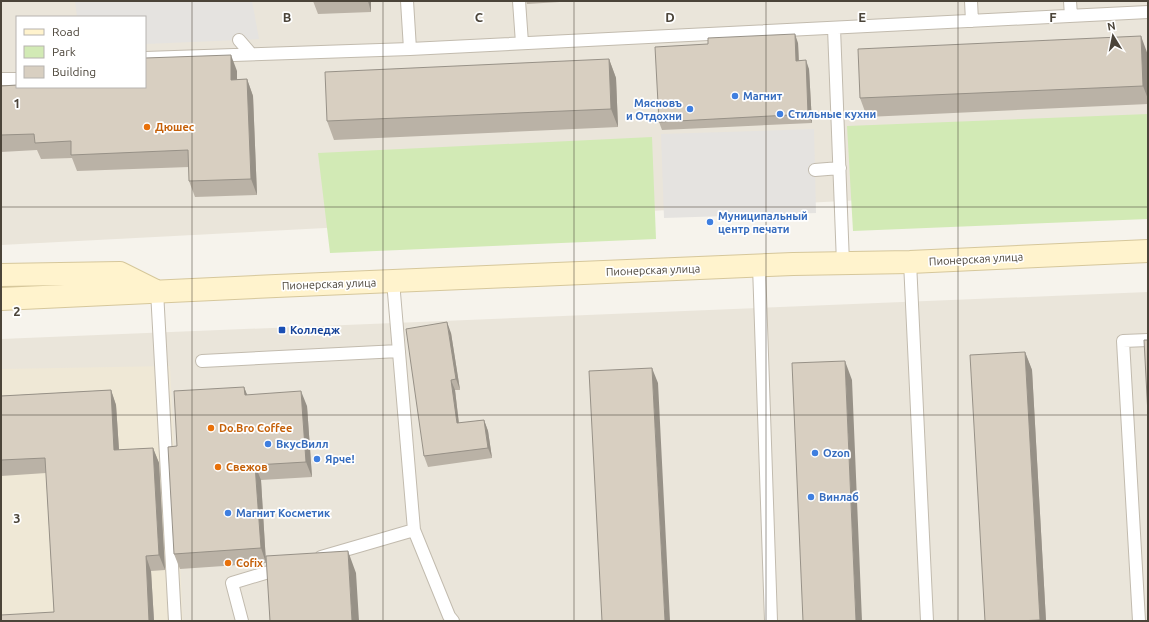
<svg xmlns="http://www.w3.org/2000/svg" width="1149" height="622" viewBox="0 0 1149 622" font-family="Ubuntu,sans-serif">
<rect width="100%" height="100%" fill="#f6f3ec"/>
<path fill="#eae5da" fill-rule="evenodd" d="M1 1H1148V185L1 245ZM17 17H145V87H17Z
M1148 292V621H1V339Z"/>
<path fill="#efe8d6" d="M170 366 183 621H1V369Z"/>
<path fill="#d2eab5" d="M1148 114V219L853 231 847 126Z
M652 137 656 239 330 253 318 153Z"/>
<path fill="#e5e3e0" d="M75 1H252L259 39 145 44V17H77Z
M814 129 816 213 664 218 661 134Z"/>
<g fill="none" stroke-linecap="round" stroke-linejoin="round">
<defs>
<path id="service" d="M407 1 410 49
M519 1 522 43
M971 1 972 21
M1070 1 1071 16
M834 28 843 263
M239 40 251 54
M145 58 410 49 1148 12
M1 79H17
M815 170 840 168
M910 262 927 621
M759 266 771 621
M393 281 414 530 449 616 453 621
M157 291 175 621
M202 361 399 351
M321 557 414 530
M242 621 232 583 282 568
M1139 621 1123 341 1148 340"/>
<path id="secondary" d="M1 275 120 273 156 291
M1 299 276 286 793 264 910 262 1148 251"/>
</defs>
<use href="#service" stroke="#c2bbae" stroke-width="14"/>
<use href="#secondary" stroke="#d6c79b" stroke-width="24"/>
<use href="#service" stroke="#fff" stroke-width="12"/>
<use href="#secondary" stroke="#fff3cd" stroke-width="22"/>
</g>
<path fill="#bab2a6" d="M313 1H371V12L318 14Z
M526 1H576L527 4Z
M798 43 799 60 809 69 812 123 662 130 659 122Z
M1148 55V104L867 117 860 98Z
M609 59 616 78 618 127 334 140 327 121Z
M237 71V80L247 79 253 96 257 195 195 197 189 181V167L77 171 72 158 41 159 37 150 1 152V86Z
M451 333 460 390H455L459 423 484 420 488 431 492 458 428 467 424 456Z
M1025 352 1032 370 1046 621H985Z
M244 387 247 395 307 406 312 477 261 480 266 563 180 569 174 554 177 446Z
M111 390 116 405 119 450 153 448 159 463 165 570 151 571 154 621H1L54 612 46 473 1 476V396Z"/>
<path fill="#979187" d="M368 1H371V12Z
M795 34 798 43 799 69 796 61Z
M1141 36 1148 55V99L1143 86Z
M231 55 237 71V96L231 80Z
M609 59 616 78 618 127 611 109Z
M806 60 809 69 812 123 808 114Z
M247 79 253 96 257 195 251 179Z
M447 322 451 333 460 390 456 379Z
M1025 352 1032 370 1046 621H1041L1040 620Z
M845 361 852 380 862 621H856Z
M652 368 658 383 670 621H665Z
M451 380 455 390 460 434 457 423Z
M244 387 250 402 245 395Z
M111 390 116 405 120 465 114 450Z
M301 391 307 406 312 477 306 462Z
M484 420 488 431 492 458 488 448Z
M153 448 159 463 165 570 159 555Z
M255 465 261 480 266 563 261 548Z
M348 551 356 573 359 621H352Z
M146 556 151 571 154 621H149Z"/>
<path fill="#d8cfc1" stroke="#979187" d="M795 34 796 61 806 60 808 114 659 122 655 47 708 44V38Z
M1141 36 1143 86 860 98 858 49Z
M231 55V80L247 79 251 179 189 181 188 150 71 155V141L35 143 34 134 1 135V86L17 85V87H145V58Z
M609 59 611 109 327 121 325 72Z
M447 322 456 379 451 380 457 423 484 420 488 448 424 456 406 329Z
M1144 340H1148V415Z
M1025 352 1040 620 1017 621H985L970 355Z
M845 361 856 621H803L792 363Z
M652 368 665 621H602L589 371Z
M244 387 245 395 301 391 306 462 255 465 261 548 174 554 168 447 177 446 174 391Z
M111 390 114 450 153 448 159 555 146 556 149 621H1V615L54 612 45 458 1 460V396Z
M348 551 352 621H270L266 556Z"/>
<path fill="none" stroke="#4b4439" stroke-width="1" stroke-opacity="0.55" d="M192 1V621M383 1V621M574 1V621M766 1V621M958 1V621M1 207H1148M1 415H1148"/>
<g fill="#3f7fe0" stroke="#fff" stroke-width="1.5">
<circle cx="735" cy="96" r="4"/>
<circle cx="690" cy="109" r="4"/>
<circle cx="780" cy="114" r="4"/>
<circle cx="710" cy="222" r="4"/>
<circle cx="268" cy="444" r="4"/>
<circle cx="815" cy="453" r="4"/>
<circle cx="317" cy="459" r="4"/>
<circle cx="811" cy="497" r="4"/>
<circle cx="228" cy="513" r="4"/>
</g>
<g fill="#e8710a" stroke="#fff" stroke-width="1.5">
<circle cx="147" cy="127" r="4"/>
<circle cx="211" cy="428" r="4"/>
<circle cx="218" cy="467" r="4"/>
<circle cx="228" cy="563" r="4"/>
</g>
<rect fill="#1a4fb4" stroke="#fff" stroke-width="1.5" x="278" y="326" width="8" height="8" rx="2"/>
<g text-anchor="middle" stroke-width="3.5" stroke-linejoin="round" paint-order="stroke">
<g font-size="11" font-weight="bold" fill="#366cbe" stroke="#fff" text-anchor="start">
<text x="743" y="100">Магнит</text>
<text x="682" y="107" text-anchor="end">Мясновъ<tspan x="682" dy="13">и Отдохни</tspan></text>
<text x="788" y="118">Стильные кухни</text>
<text x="718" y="220">Муниципальный<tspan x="718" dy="13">центр печати</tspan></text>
<text x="276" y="448">ВкусВилл</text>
<text x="823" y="457">Ozon</text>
<text x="325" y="463">Ярче!</text>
<text x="819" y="501">Винлаб</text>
<text x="236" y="517">Магнит Косметик</text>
</g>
<g font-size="11" font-weight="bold" fill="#c56008" stroke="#fff" text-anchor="start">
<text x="155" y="131">Дюшес</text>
<text x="219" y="432">Do.Bro Coffee</text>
<text x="226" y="471">Свежов</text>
<text x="236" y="567">Cofix</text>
</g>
<g font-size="11" fill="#4b4439" stroke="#fff">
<text transform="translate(976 259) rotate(-3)" y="4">Пионерская улица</text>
<text transform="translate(653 270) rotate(-2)" y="4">Пионерская улица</text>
<text transform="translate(329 284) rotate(-2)" y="4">Пионерская улица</text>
</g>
<g font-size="11" font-weight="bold" fill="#164399" stroke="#fff" text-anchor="start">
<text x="290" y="334">Колледж</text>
</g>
</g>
<g font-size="13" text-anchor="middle" font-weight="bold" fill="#4b4439" stroke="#fff" stroke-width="3.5" stroke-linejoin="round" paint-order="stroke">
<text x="287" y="22">B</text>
<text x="479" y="22">C</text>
<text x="670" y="22">D</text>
<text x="862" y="22">E</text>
<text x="1053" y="22">F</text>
<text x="17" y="108">1</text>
<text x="17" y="316">2</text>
<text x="17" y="523">3</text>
</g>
<rect width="1149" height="622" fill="none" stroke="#4b4439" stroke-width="4"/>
<rect x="16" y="16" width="130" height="72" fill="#ffffff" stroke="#b7b4b0"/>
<rect x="24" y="29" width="20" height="6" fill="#fff3cd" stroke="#b7b4b0"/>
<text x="52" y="36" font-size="12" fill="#4b4439">Road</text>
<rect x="24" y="46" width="20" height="12" fill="#d2eab5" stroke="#b7b4b0"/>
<text x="52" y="56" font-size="12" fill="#4b4439">Park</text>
<rect x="24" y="66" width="20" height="12" fill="#d8cfc1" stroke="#b7b4b0"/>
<text x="52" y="76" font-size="12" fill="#4b4439">Building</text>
<g transform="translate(1113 36) rotate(350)" stroke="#ffffff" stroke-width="3" paint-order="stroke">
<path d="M0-3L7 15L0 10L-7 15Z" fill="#4b4439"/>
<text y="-6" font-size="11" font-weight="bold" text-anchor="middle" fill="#4b4439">N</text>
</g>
</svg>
